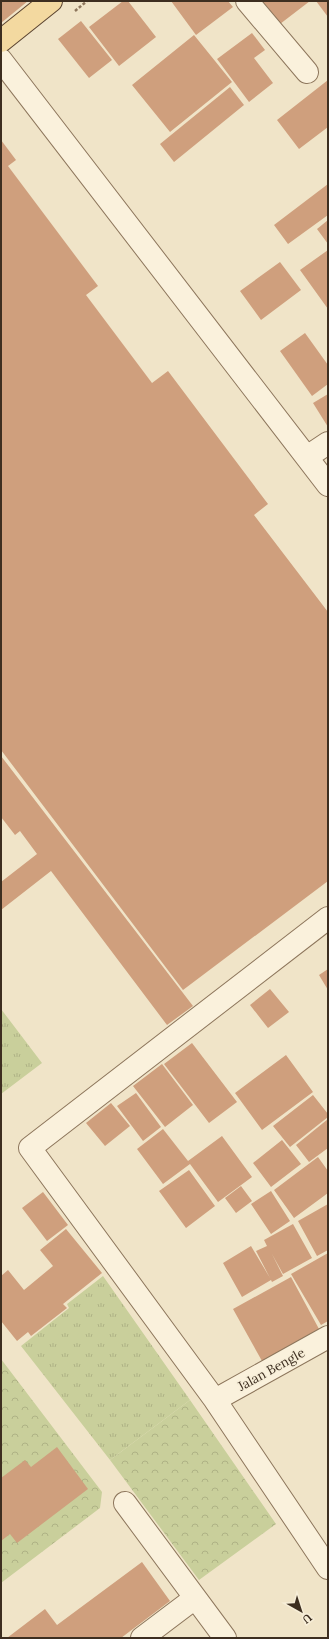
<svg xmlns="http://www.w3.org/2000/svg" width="329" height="1639" viewBox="0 0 329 1639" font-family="Lora,serif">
<defs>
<pattern id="forest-crowns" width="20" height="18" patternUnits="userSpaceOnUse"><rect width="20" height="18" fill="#c9cf9b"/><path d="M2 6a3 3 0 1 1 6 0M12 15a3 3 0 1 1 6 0" fill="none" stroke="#aeb285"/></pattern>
<pattern id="park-tufts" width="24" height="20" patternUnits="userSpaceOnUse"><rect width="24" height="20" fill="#c9cf9b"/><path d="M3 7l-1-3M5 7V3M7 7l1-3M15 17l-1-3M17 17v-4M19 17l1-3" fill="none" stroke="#aeb285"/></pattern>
</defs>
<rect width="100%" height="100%" fill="#f0e4c8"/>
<path fill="url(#forest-crowns)" d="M1 1359 102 1492 100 1508 1 1583Z
M190 1400 276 1524 199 1580 110 1460Z"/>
<path fill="url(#park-tufts)" d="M1 1009 42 1063 1 1094Z
M103 1276 190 1400 110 1460 21 1346 69 1308 67 1304Z"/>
<path fill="#cf9f7d" d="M1 1H28L1 23Z
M123 1H128L156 37 119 66 89 27Z
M171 1H228L233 7 196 35Z
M262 1H310L280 24Z
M316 1H328V17Z
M81 21 112 60 89 78 58 39Z
M252 33 265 50 254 58 273 83 249 102 217 59Z
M194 35 232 82 170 132 132 85Z
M328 80V127L299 149 277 120Z
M230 87 244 105 174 162 160 144Z
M1 140 16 160 8 166 98 286 86 295 152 383 168 371 268 504 254 515 328 612V881L183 990 1 750Z
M328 184V215L288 244 274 225Z
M328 220V244L317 229Z
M328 250V309L300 270Z
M280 262 301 290 261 320 240 291Z
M305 333 328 365V384L312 396 280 351Z
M328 394V427L313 403Z
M1 756 193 1006 167 1025 51 871 1 910V882L37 854 20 831 15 835 1 817Z
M328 969V990L319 975Z
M270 989 289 1012 268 1028 250 1005Z
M192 1043 237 1102 209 1123 164 1064Z
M286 1055 313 1092 262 1130 235 1093Z
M162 1064 193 1105 165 1127 133 1086Z
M136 1093 161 1127 143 1141 117 1106Z
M313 1095 328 1114V1117L290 1147 273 1126Z
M111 1103 130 1126 105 1146 86 1123Z
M328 1119V1148L309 1162 296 1145Z
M163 1129 188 1161 222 1136 252 1177 218 1202 190 1164 163 1184 137 1149Z
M282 1140 301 1164 271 1187 253 1163Z
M318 1157 328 1171V1193L294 1218 274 1190Z
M189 1170 215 1206 186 1228 159 1191Z
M241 1186 252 1201 236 1213 225 1198Z
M271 1191 290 1221 271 1234 251 1204Z
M43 1192 68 1225 47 1241 22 1208Z
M328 1204V1250L317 1256 298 1221Z
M293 1224 312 1258 283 1274 272 1254 283 1276 272 1282 271 1280 242 1297 223 1263 251 1246 270 1278 256 1251 267 1246 264 1240Z
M66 1229 102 1273 63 1304 67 1308 31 1336 28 1332 17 1341 1 1321V1276L8 1270 24 1290 53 1266 40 1250Z
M328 1253V1321L321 1325 291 1274Z
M291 1277 319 1329 262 1361 233 1309Z
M57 1447 88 1489 17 1543 10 1534 1 1541V1478L25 1460 31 1467Z
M142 1562 170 1601 121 1638H7L45 1609 57 1625Z"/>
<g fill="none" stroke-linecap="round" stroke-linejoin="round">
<defs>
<path id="minor" d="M247 1 307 72
M1 60 328 485
M307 457 328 443
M328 918 30 1148 215 1400 328 1568
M215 1400 328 1337
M125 1503 225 1638
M142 1638 195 1598"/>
<path id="major" d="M1 41 51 1"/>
</defs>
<use href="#minor" stroke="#8d765c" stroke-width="24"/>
<use href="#major" stroke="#5b4430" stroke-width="24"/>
<path stroke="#8d765c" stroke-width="2.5" stroke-dasharray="3 2" stroke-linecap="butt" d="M75 11 87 1"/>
<use href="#minor" stroke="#faf1dc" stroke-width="22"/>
<use href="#major" stroke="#f3d9a0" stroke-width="22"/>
</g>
<g text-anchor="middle" stroke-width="3" stroke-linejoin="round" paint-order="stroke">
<g font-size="13" fill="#3d2e20" stroke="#f7eed8">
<text transform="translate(271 1369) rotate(-29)" y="5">Jalan Bengle</text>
</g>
</g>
<rect width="329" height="1639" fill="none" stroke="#3d2e20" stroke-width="4"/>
<g transform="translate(301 1611) rotate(141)" stroke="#f7eed8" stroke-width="3" paint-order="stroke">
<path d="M0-3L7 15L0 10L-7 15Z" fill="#3d2e20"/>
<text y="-6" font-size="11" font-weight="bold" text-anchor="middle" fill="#3d2e20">U</text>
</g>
</svg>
